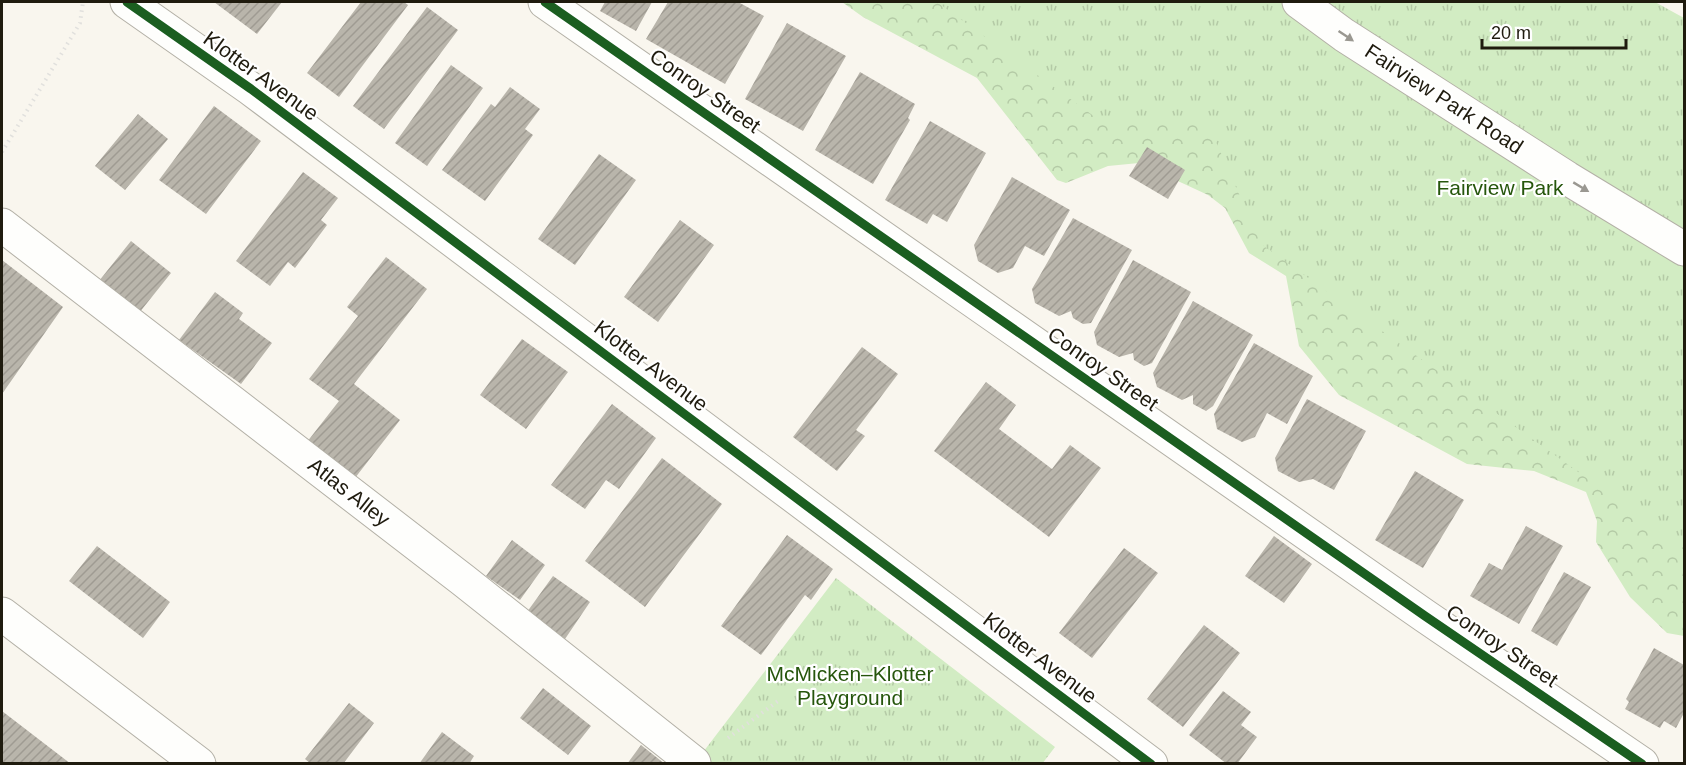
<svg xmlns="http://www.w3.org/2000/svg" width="1686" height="765" viewBox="0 0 1686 765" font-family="Helvetica,sans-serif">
<defs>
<pattern id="forest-crowns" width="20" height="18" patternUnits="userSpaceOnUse" patternTransform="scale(1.5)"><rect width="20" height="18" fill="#d2ecc3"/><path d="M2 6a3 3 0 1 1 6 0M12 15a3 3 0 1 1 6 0" fill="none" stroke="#b4caa6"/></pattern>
<pattern id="park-tufts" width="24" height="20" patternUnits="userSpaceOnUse" patternTransform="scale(1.5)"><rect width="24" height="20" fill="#d2ecc3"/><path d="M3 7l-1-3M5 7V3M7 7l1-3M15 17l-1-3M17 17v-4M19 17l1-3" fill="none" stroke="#b4caa6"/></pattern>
<pattern id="building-hatch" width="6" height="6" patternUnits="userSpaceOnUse" patternTransform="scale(1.5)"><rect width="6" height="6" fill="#b9b5ab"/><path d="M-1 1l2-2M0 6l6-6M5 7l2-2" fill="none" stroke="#9f9b92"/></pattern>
</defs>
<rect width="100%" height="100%" fill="#f9f6ee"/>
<path fill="url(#forest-crowns)" d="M842 2H1217L1684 314V636L1667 633 1630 597 1596 542 1597 521 1586 492 1534 471 1467 464 1339 395 1299 346 1286 276 1249 253 1225 208 1208 195 1139 163 1108 166 1066 183 1057 180 977 78 863 17Z"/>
<path fill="url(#park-tufts)" d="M937 2H1655L1684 18V548L1261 244 1205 117 1106 125Z
M836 578 1055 747 1042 764H694Z"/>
<path fill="url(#building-hatch)" d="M214 2H282L257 34Z
M361 2H404L408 5 339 97 307 73Z
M605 2H652L636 31 600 11Z
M668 2H738L764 16 725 84 646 39Z
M427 7 458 30 384 129 353 106Z
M787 23 846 56 803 131 745 99Z
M451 65 483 88 427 166 395 143Z
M860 72 915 104 908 118 910 120 873 184 815 150Z
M510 87 540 109 525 129 533 135 485 201 442 170 491 104 495 107Z
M214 106 261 141 206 214 159 180Z
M138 114 168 139 125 190 95 166Z
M930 121 986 153 947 222 933 214 927 224 885 200Z
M1147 147 1185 170 1168 199 1129 176Z
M599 154 636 180 575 265 538 239Z
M303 172 338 198 321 220 327 225 295 268 288 262 270 286 236 261Z
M1012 177 1070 210 1044 256 1025 246 1013 268 998 273 978 261 974 245Z
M1073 218 1132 250 1091 323 1083 324 1073 318 1071 311 1059 316 1035 303 1032 289Z
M680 220 714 245 658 322 624 297Z
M131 241 171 273 139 313 99 281Z
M386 257 427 289 354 384 400 420 355 478 307 442 339 401 309 379 358 316 347 307Z
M2 260 63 307 2 394Z
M1133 260 1191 292 1152 363 1144 366 1134 360 1133 353 1119 357 1097 345 1094 332Z
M215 292 243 313 239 319 272 343 241 384 179 340Z
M1193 301 1253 335 1213 406 1206 411 1193 404V395L1182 400 1157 387 1153 373Z
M522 339 568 372 526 429 480 395Z
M1254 343 1313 376 1287 424 1267 413 1255 437 1242 442 1217 429 1214 414Z
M862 347 898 374 856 430 865 436 837 471 793 437Z
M986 382 1016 405 999 429 1052 469 1070 445 1101 468 1049 537 934 451Z
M1307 399 1366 431 1334 490 1313 479 1299 482 1278 471 1275 458Z
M612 404 656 438 619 489 606 480 585 509 551 485Z
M662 458 722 504 645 607 585 561Z
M1415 471 1464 500 1423 568 1375 540Z
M1526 526 1563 546 1519 624 1470 596 1489 563 1502 570Z
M787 535 833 569 811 600 805 595 761 655 721 626Z
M1274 536 1312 564 1284 603 1245 576Z
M512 540 545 565 520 600 486 576Z
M97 546 170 602 143 638 69 581Z
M1124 548 1158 573 1092 658 1059 633Z
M1564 572 1591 587 1557 646 1531 631Z
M553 576 590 602 565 639 527 612Z
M1204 625 1240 653 1183 727 1147 699Z
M1654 648 1684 665V713L1676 728 1664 721 1660 728 1625 709 1629 702 1626 699Z
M543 688 591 726 568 755 520 718Z
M1223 691 1251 712 1241 725 1257 737 1237 764H1227L1189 735Z
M349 703 374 723 343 764H311L305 759Z
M2 711 71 764H2Z
M442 732 474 756 469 764H419Z
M641 745 665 764H627Z"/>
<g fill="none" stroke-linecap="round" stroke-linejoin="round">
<defs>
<path id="minor" d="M127 2 251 89 1151 764
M545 2 1425 616 1642 764
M1299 2 1344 35 1567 178 1684 249
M2 225 463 580 694 763
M2 614 199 764"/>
</defs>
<use href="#minor" stroke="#b3b0a6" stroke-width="35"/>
<path stroke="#e1e0dd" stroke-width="4" stroke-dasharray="1.5 4.5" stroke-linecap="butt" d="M2 152 80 23 83 2
M728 738 778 701"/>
<use href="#minor" stroke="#fefefc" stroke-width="33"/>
<defs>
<path id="cycleway" d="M127 2 251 89 1151 764
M545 2 1425 616 1642 764"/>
</defs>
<use href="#cycleway" stroke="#fff" stroke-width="13"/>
<use href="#cycleway" stroke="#1b5e20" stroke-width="9"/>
</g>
<defs><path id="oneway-solid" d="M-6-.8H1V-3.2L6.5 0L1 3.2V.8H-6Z" transform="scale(1.5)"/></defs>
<g fill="#9a9891">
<use href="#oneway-solid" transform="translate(1346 36) rotate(34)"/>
<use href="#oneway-solid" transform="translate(1581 187) rotate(31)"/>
</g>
<g text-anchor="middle" stroke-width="4.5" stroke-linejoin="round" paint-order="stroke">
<g font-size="21" fill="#1f1b0e" stroke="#fff">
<text transform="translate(261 76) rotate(36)" y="7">Klotter Avenue</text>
<text transform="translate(705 91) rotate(35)" y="7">Conroy Street</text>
<text transform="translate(1444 99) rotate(33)" y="7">Fairview Park Road</text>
<text transform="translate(651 366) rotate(37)" y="7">Klotter Avenue</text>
<text transform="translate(1103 369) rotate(35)" y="7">Conroy Street</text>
<text transform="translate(349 492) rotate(38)" y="7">Atlas Alley</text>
<text transform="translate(1502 646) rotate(34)" y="7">Conroy Street</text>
<text transform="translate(1040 658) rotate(37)" y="7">Klotter Avenue</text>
</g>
<g font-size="21" fill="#26560c" stroke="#fff">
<text x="1500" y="195">Fairview Park</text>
<text x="850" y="681">McMicken–Klotter<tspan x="850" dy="24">Playground</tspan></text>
</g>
</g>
<rect width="1686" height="765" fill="none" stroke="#1f1b0e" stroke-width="6"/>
<path d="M1482 39v9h144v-9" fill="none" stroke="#1f1b0e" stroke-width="3"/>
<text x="1491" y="39" font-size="18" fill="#1f1b0e" stroke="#ffffff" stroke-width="4.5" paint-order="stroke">20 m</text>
</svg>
